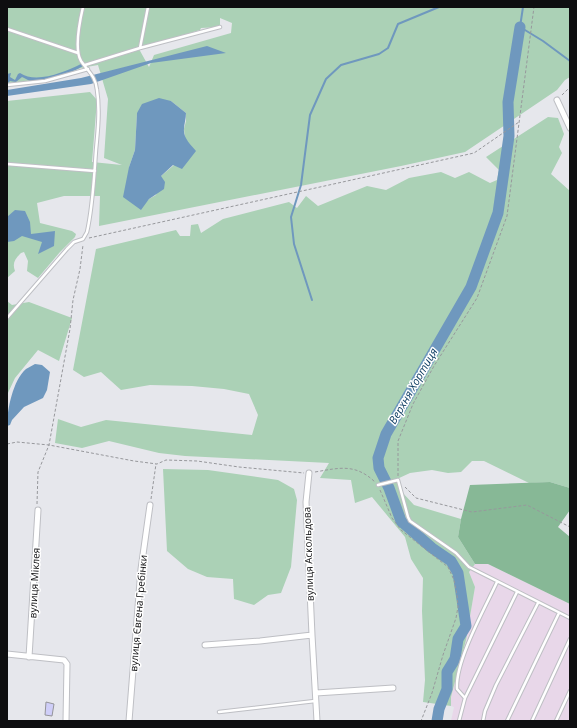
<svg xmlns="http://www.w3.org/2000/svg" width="577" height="728" viewBox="0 0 577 728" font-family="'Open Sans',sans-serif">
<rect width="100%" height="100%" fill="#e6e7ec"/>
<path fill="#e8d7e9" d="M475 564H488L570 604V721H451L454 707 451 706V697L466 640 475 587 469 572Z"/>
<path fill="#abd1b6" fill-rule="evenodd" d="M7 7H570V77L565 80 557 90 465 152 401 166 99 226 100 196H64L37 203 40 223 72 231 76 234 75 237 60 252 38 278 27 271 28 261 24 252 21 253C15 259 12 263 15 271L7 278V101L90 92 97 100 92 162 122 165 104 158 108 99 98 65 81 68 58 77 38 81 7 83ZM220 18 232 23 231 33 154 55 149 67 139 49 200 30 201 28 220 27ZM171 101 186 113V121L184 129 185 138 174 165 161 176 156 195 149 199 143 205 129 167 135 150 137 113Z
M548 117 558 118 564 134 559 147 562 153 551 174 570 191V488L550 482 529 483 484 461H472L461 472 448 473 432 470 410 473 397 479 402 492 414 505 461 519 458 537 475 564 469 572 475 587 466 640 451 697V706L423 702 425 680 422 611 423 578 411 559 405 537 372 497 355 503 351 480 320 478 329 463 185 456 159 453 109 441 82 448 55 443 58 419 81 427 106 420 252 435 258 415 249 394 224 389 192 386 150 385 121 390 101 372 84 377 73 370 96 249 176 230 180 236H190L191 225 198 224 201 233 223 219 289 202 297 208 306 196 318 206 367 186 386 190 409 178 441 172 455 178 469 172 490 183 497 180 499 170 486 157Z
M7 301 12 305 29 302 72 318 59 361 38 350 15 378 7 395Z
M163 469 208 470 278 480 294 489 297 500 291 567 281 593 268 595 254 605 234 599 233 579 207 577 188 569 167 551Z"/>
<path fill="#87b896" d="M550 482 570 488V510L558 527 570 537V604L488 564H475L458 537 461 519 470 485Z"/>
<path fill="#6f98be" d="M207 46 226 53 151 63 91 84 7 96V90L81 78Z
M81 64 83 66C70 73 45 86 30 81 27 80 25 78 22 77L16 82 10 81 8 83 7 82V74L11 73 10 77 15 80 18 74 20 73C36 84 65 72 81 64Z
M159 98 171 101 186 113C186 119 184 124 184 129 183 138 191 145 196 151L182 169 173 165 161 176 165 182 164 189 149 199 141 210 123 197 129 167 135 150 137 113 142 104Z
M15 210 25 211 30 222 31 234 55 231 54 246 38 254 42 242 22 236 14 241 7 242V217Z
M35 364 42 365 50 372 47 390 43 398 24 407 12 420 10 425 7 426C7 410 13 380 26 369 29 367 32 366 35 364Z"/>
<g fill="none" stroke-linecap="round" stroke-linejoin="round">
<path stroke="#6f98be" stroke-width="2" d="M523 7 520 27 543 41 570 61
M312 300 294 244 291 217 301 185 310 115 326 79 341 65 379 54 388 48 398 24 439 7"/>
<path stroke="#6f98be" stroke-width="11" d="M437 721 439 709 447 689V672L455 659 458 639 466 626 458 573 451 561 432 548 401 521 389 488 379 468 378 458 386 434 471 287 498 213 509 136 508 102 520 27"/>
</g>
<path fill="#cfcef8" stroke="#949499" d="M46 702 54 704 52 716 45 715Z"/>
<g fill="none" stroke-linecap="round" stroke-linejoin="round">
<defs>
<path id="lane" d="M7 29 78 53
M140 48 148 7
M85 65 140 48 220 27
M7 85 45 81 88 69
M7 164 95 171
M7 318 67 249 74 242 83 239 87 232C93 206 94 177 96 150 98 130 100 109 97 90 96 77 88 71 81 61 74 49 80 20 83 7
M378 485 398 480 408 517 410 521 456 553 469 567 570 618
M465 698 457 689C455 661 485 608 497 582
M219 712 315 701
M459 721 465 698 517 592
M483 721 485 711 496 685 538 603
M507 721 559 613
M532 721 570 639
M556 721 570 691"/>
<path id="street" d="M557 100 570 128
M309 473 306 502 312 635 317 721
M205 645 260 641 312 635
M7 654 64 660 67 664 66 721
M29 657 38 510
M316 693 393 688
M129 721 141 569 150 505"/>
</defs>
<use href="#lane" stroke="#bebfc4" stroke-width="4.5"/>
<use href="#street" stroke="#bebfc4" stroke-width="7"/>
<path stroke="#97989c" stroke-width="1" stroke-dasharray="3 2" stroke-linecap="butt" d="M562 95 570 87
M89 238 474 153 519 122
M7 444 17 442 49 445 134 461 157 464 166 460 197 461 239 467 304 473
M315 472C339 468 355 463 375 482
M398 476V441L413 404 434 366 477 298 507 216 534 7
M405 487 416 498 472 512 527 505 570 527
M380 490 392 518 401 530 448 567 454 580 457 595 458 607 456 618 443 655 432 693 421 721
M151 499 156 464
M37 504 38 472 49 445 70 329 73 300 80 269 83 245"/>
<use href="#lane" stroke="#fff" stroke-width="2.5"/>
<use href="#street" stroke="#fff" stroke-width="5"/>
</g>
<g text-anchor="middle" stroke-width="3" stroke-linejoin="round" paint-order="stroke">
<g font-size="10" fill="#0e0e10" stroke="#fff">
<text transform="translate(308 554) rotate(-92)" y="4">вулиця Аскольдова</text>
<text transform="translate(34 583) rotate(-87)" y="4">вулиця Міклея</text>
<text transform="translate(138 613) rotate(-85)" y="4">вулиця Євгена Гребінки</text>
</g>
<g font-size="11" font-style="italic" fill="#0e3d63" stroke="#fff">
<text transform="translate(413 386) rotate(-60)" y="4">Верхня Хортиця</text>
</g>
</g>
<rect width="577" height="728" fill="none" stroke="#0e0e10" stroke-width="16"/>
</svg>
